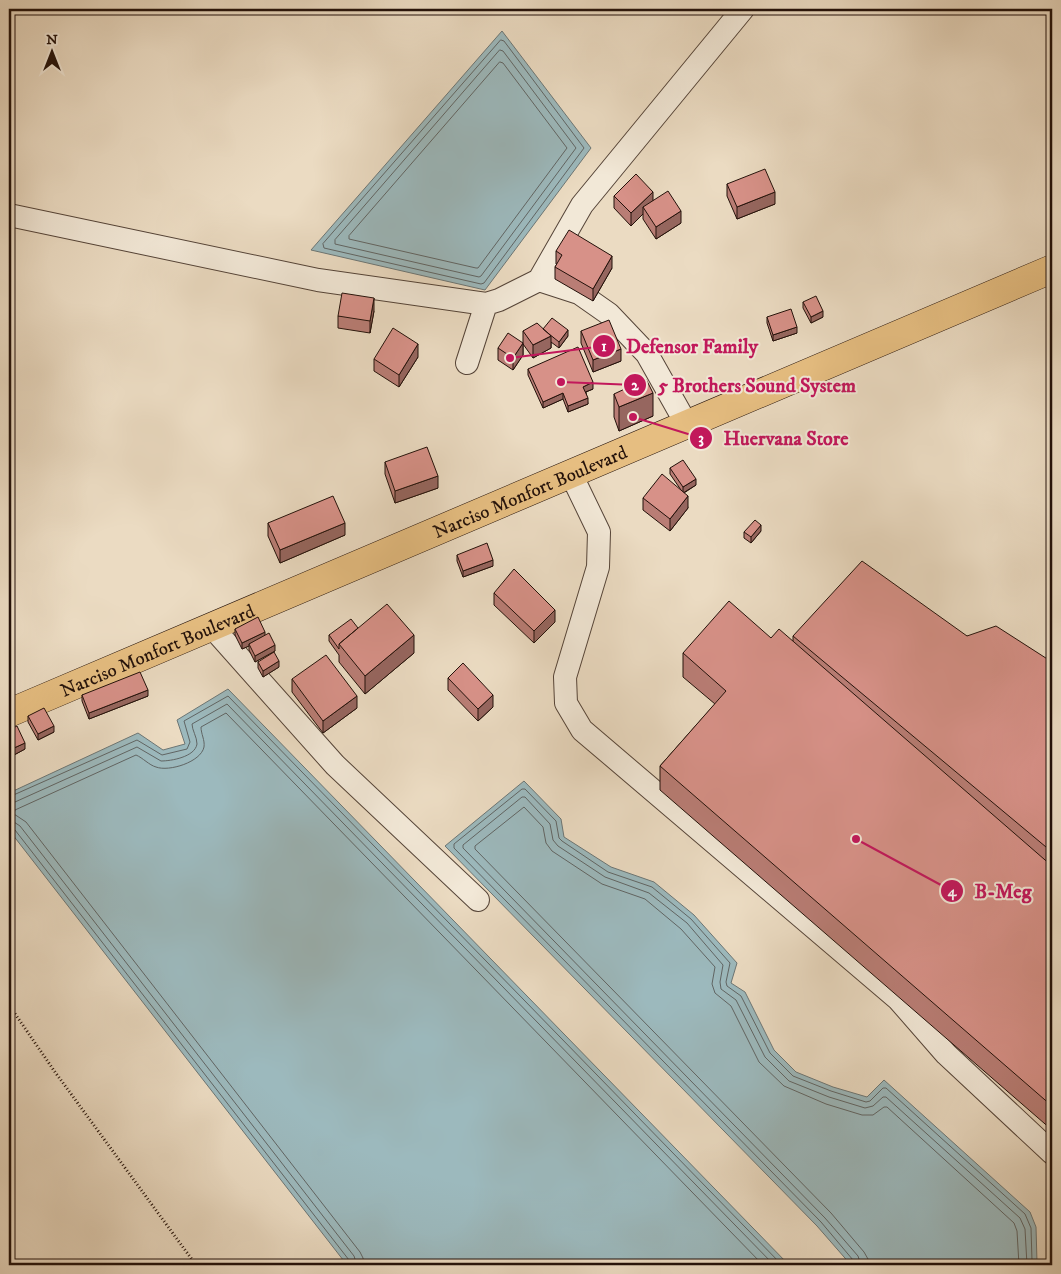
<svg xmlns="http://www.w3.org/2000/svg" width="1061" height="1274" viewBox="0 0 1061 1274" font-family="'IM FELL DW Pica',serif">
<rect width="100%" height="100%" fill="#ebdbc2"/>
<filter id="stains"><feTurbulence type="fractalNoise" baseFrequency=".004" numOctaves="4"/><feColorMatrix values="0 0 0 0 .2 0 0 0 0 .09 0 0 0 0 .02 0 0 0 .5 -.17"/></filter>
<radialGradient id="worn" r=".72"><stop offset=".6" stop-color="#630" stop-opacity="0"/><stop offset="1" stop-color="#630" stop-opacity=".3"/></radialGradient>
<path fill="#9cb9bd" stroke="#6c7675" d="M502 31 591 148 485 290 311 250Z
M228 689 789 1265H347L9 830V793L138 733 163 750 185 744 177 720Z
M524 781 561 819 564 837 611 867 654 882 694 915 737 963 731 983 745 992 774 1050 796 1072 833 1087 867 1097 884 1080 1030 1212 1036 1227 1037 1262 1043 1265H851L817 1226 445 846Z"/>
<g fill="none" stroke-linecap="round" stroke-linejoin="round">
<path stroke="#606564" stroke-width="1" d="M501 40 504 41 584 148 484 283 481 284 324 248 323 244Z
M500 50 503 51 576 148 481 276 479 277 335 244V240Z
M500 62 503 63 567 148 478 268H476L349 239V236Z
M9 797 137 740 162 755 187 749 190 742 184 721 228 696 782 1265
M9 803 15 802 137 747 161 761C171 761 195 757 197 744 197 737 192 730 192 724L227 704 774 1265
M9 822H14L20 826 354 1256 357 1265
M9 828 15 830 349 1260 351 1265
M364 1265 363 1258 360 1252 26 822 14 814 15 810 136 755C143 758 149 765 156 767 169 772 201 762 204 747 205 740 201 734 201 727L226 713 763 1265
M855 1265 853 1260 821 1222 454 848V844L522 789H525L556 821 559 838 562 841 608 872 652 887 691 919 730 963 726 982 727 986 741 996 770 1053 793 1076 831 1091 866 1102 870 1101 883 1088H886L1025 1214 1031 1228 1032 1261 1034 1265
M861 1265 858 1256 825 1218 463 848V845L522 797H525L550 824 553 840 558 846 605 877 649 893 687 923 723 965 720 982 721 989 736 1000 765 1057 789 1081 829 1097 865 1108 873 1106 883 1097H886L1020 1218 1025 1229 1027 1265
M869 1265 868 1259 864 1252 831 1213 475 849V846L524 807 543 827 546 843 552 851 602 884 645 899 681 929 715 967 712 984 715 993 731 1006 759 1062 784 1086 826 1104 862 1115H873L884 1107H887L1014 1223 1017 1231 1019 1265"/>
<defs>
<path id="minor" d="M9 215 318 280 486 304 499 300 539 280 582 205 743 9
M539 280 579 293 609 314 647 354 687 425
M467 363 486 304
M571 474 599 532 598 567 565 677 566 703 582 730 898 999 946 1054 1052 1153
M212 627 335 765 478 900"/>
<g id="major">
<path id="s1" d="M9 713 1052 269"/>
</g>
</defs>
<use href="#minor" stroke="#554438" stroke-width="24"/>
<use href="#major" stroke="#23110a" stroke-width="29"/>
<path stroke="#23110a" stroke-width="3" stroke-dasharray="1 2.5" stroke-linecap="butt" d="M9 1005 55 1072 196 1265"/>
<use href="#minor" stroke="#f2e8d7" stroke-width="22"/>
<use href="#major" stroke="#e6be81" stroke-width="28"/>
</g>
<path fill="#b97d75" stroke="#23110a" d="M727 184 775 204 737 219 727 196Z
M614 196 653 200 681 223 656 239 643 219V214L631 226 614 208Z
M556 251 612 268 593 301 555 279V267L557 264H556Z
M803 302 823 317 811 323 803 308Z
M374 311 370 333 338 328V316Z
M767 317 797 333 773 341 767 323Z
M543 329 568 336 559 348 551 342V348L533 358 523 344V355L513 370 498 360V348L523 343V331Z
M581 331 621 361 593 372 581 343Z
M418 357 399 387 374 371V359Z
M528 369 593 389 586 392 588 404 568 412 563 399 543 408 528 375Z
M614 394 653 416 619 431 614 417Z
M385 462 438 488 395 503 385 474Z
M670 468 696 485 684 493 688 508 670 531 643 510V498L681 490 670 474Z
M268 523 345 535 280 563 268 536Z
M761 531 751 543 744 538V532Z
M457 555 493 566 463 577 457 561Z
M494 593 555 622 534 643 494 605Z
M358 628 414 653 365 694 339 662V655L329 641V635Z
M235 629 265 635 275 651 255 662 249 650V646L242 649 235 635Z
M793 636H967L1052 662V1130L660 790V766L715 704 683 677V653L771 638 793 641Z
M258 662 279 667 263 677 258 668Z
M448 678 493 707 478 721 448 690Z
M292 679 357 708 323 733 292 692Z
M82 695 148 696 89 719 82 701Z
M28 716 54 732 38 740 28 722Z
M9 730 25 749 14 755 9 745Z"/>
<path fill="#96665f" stroke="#23110a" d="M653 192V204L643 207V214L631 226V213Z
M775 192V204L737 219V207Z
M681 211V223L656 239V227Z
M612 256V268L593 301V289Z
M374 298V311L370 333V321Z
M823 311V317L811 323V317Z
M797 327V333L773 341V335Z
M568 330V336L559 348V342Z
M551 336V348L533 358V345Z
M523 343V355L513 370V358Z
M418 344V357L399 387V375Z
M621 349V361L593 372V360Z
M593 382V389L583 393V387Z
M563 393V399L543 408V402Z
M653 393V416L619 431V407Z
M588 398V404L568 412V406Z
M438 476V488L395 503V491Z
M696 479V485L683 493V487Z
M688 496V508L670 531V519Z
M345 523V535L280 563V550Z
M761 525V531L751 543V537Z
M493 560V566L463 577V571Z
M555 610V622L534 643V631Z
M265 632V638L249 644V646L242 649V643Z
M414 635V653L365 694V676Z
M275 645V651L255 662V656Z
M279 661V667L263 677V671Z
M148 690V696L89 719V713Z
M493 695V707L478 721V709Z
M357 696V708L323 733V721Z
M54 726V732L38 740V734Z
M25 743V749L14 755V748Z"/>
<path fill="#d79188" stroke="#23110a" d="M765 169 775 192 737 207 727 184Z
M636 174 653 192 631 213 614 196Z
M668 191 681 211 656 227 643 207Z
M569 230 612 256 593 289 555 267 562 255 556 251Z
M342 293 374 298 370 321 338 316Z
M816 296 823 311 811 317 803 302Z
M791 309 797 327 773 335 767 317Z
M552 318 568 330 559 342 543 329Z
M609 320 621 349 593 360 581 331Z
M537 323 551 336 533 345 523 331Z
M393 328 418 344 399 375 374 359Z
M508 333 523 343 513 358 498 348Z
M578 347 593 382 583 387 588 398 568 406 563 393 543 402 528 369Z
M646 379 653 393 619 407 614 394Z
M427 447 438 476 395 491 385 462Z
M683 460 696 479 683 487 670 468Z
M662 474 688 496 670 519 643 498Z
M333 496 345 523 280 550 268 523Z
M755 520 761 525 751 537 744 532Z
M487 543 493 560 463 571 457 555Z
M862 561 967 636 996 626 1052 662V852L793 636Z
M514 569 555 610 534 631 494 593Z
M729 601 771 638 779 629 1052 866V1106L660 766 726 691 683 653Z
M387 604 414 635 365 676 339 644Z
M258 617 265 632 242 643 235 629Z
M351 619 358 628 339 644V649L329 635Z
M269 633 275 645 255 656 249 644Z
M274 652 279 661 263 671 258 662Z
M326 655 357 696 323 721 292 679Z
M463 663 493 695 478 709 448 678Z
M140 672 148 690 89 713 82 695Z
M44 708 54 726 38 734 28 716Z
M17 726 25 743 14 748 9 738V730Z"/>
<g text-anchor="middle" stroke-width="4" stroke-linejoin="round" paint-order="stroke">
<g font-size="19" fill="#23110a" stroke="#f2e8d7">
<text dy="7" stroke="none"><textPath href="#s1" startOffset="566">Narciso Monfort Boulevard</textPath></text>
<text dy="7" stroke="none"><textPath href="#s1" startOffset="161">Narciso Monfort Boulevard</textPath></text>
</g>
</g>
<path fill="none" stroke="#c2185b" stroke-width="2" d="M510 358L604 346M561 382L635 385M633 417L701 438M856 839L952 891"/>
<g fill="#c2185b" stroke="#f2e8d7" stroke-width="2">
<circle cx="510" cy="358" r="5"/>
<circle cx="561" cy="382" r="5"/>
<circle cx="633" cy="417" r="5"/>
<circle cx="856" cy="839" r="5"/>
<circle cx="604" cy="346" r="12"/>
<circle cx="635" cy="385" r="12"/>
<circle cx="701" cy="438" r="12"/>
<circle cx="952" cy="891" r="12"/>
</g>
<g font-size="15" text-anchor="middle" font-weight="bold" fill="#fff">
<text x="604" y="351">1</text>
<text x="635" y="390">2</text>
<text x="701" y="443">3</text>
<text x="952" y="896">4</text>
</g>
<g font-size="20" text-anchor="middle" font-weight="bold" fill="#c2185b" stroke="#f2e8d7" stroke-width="4" stroke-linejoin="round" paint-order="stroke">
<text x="692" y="353">Defensor Family</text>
<text x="757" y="392">5 Brothers Sound System</text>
<text x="786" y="445">Huervana Store</text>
<text x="1003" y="898">B-Meg</text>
</g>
<rect width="1061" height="1274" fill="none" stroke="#ebdbc2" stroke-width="30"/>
<rect x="10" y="10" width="1041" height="1254" fill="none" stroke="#23110a" stroke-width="2.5"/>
<rect x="15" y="15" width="1031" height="1244" fill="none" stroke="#23110a"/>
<g transform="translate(52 52)" stroke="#f2e8d7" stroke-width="4" paint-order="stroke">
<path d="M0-4L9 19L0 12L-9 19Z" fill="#23110a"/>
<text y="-8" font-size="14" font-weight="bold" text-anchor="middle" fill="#23110a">N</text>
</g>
<rect width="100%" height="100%" filter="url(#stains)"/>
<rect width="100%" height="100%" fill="url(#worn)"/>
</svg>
